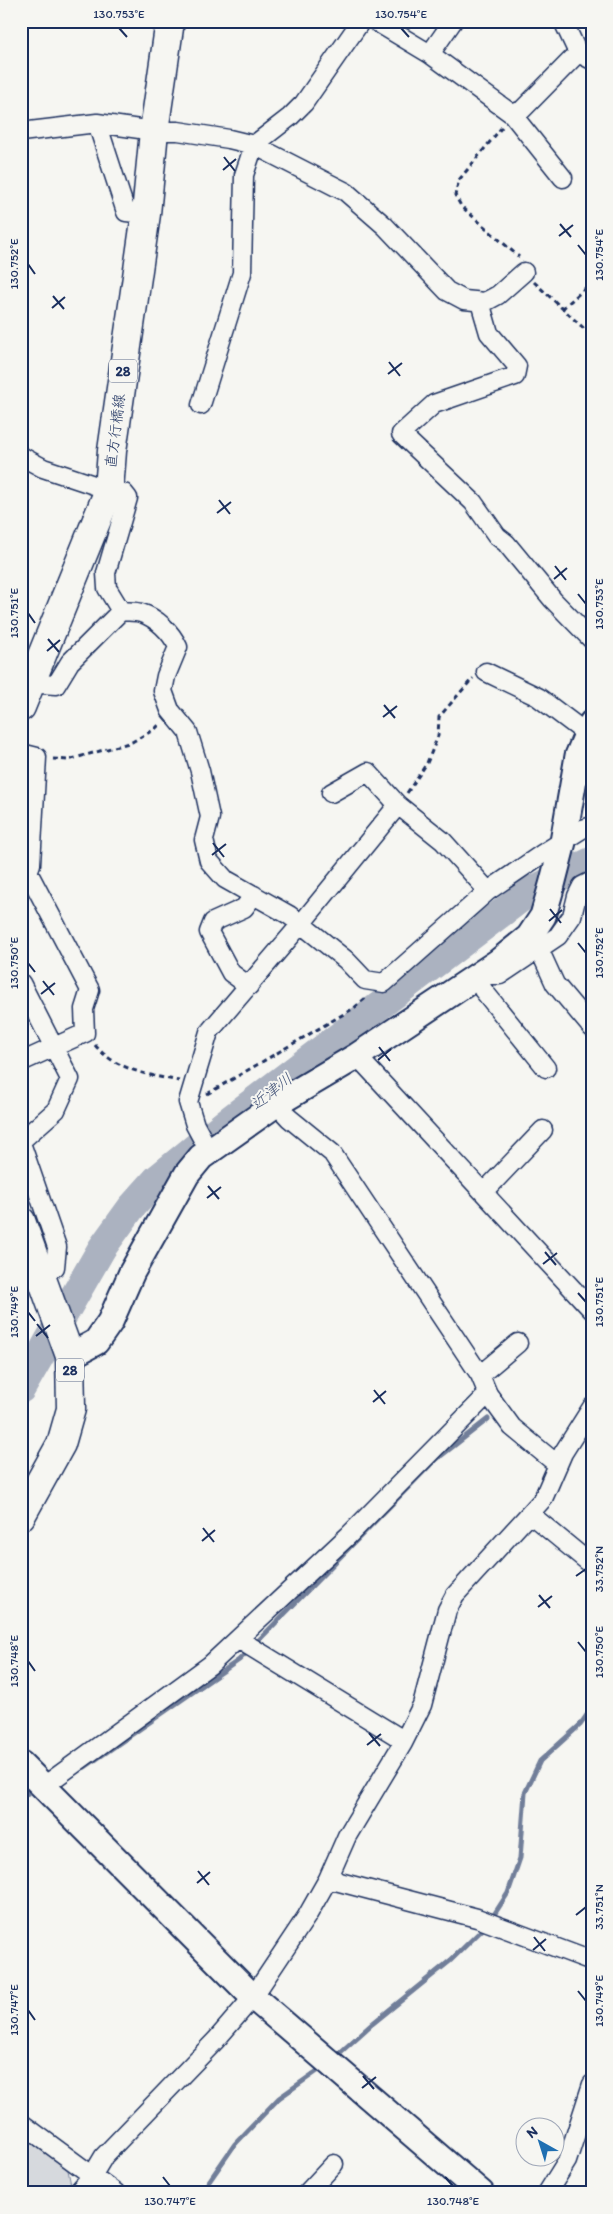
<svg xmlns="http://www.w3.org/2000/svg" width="613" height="2214" viewBox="0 0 613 2214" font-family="Itim,'Klee One',sans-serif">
<rect width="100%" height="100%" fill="#f6f6f2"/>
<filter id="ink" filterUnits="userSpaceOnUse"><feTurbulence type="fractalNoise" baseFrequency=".02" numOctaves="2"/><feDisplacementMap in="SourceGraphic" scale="10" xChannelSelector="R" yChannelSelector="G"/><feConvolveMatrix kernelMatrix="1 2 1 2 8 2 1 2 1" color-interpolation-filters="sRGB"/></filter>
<g filter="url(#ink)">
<path fill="#d6d9dd" stroke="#78849e" d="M21 2135 68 2170 71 2185 64 2193H21Z"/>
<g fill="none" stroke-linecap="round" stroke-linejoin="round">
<path stroke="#717e99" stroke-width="5" d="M255 1644 433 1462 488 1419
M85 1767 239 1660 249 1650
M21 1799 30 1791H35
M333 2059 372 2024 451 1960 488 1924 508 1893 520 1858 525 1793 540 1761 580 1725 592 1708
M201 2193 235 2144 279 2098 323 2067"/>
<path stroke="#abb2c0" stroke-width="29" d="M21 1389 102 1248 131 1208 157 1179 228 1121 529 892 592 861"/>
<defs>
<path id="street" d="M375 21 430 54 512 114 522 110 578 53
M563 21 578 53 592 60
M430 54 453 21
M512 114 563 178
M97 123 126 212 146 214
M21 132 97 123 154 131H178L229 139 254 145 346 192 385 226 447 291 464 300 485 302 498 295 524 272
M480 302 489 333 517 366 515 376 434 404 401 434 473 502 497 536 506 543 553 600 592 640
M201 405 242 273 244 175 254 145 290 117 304 103 361 21
M21 456 43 468 109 490 124 493 128 498 106 573 107 588 121 611
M486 672 538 697 587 734
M23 683 56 685 70 662 121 611C127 612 135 611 141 613 157 618 171 632 178 647L166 676 163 691 170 710 188 732 200 771 210 817 204 840 209 861 225 879 289 915 301 924 346 960 365 980 384 983 488 891 542 854 582 829 592 826
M21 753 37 757 31 864 28 872 21 876
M331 793 368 772 398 805
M539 949 555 984 592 1028
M21 983 70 1079 56 1110 21 1141
M249 986 231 973 209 932 213 922 244 908 254 895
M357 1056 592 1310
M21 1062 85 1033 84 1009 90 990 28 872
M546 1068 483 990 477 975H500L558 936 572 916 577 896 582 886 592 881
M21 1143 57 1247 55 1267 41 1273
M209 1151 195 1125 188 1102 209 1032 301 924 398 805 443 841 488 891
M484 1192 543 1130
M480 1375 518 1343
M488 1394 512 1427 558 1465
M530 1514 592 1565
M238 1639 395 1735 403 1743
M44 1786 210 1665 348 1536 488 1394 480 1375 332 1153 289 1118 276 1104
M328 1879 477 1918 592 1961
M21 2123 116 2193
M77 2193 92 2176 104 2156 216 2040 253 1997 307 1916 328 1879 347 1836 403 1743 422 1705 447 1610 455 1595 543 1499 563 1453 592 1407
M307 2193 334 2164
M547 2193 567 2161 592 2084"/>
<path id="secondary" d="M70 1356 96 1342 110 1322 132 1272 187 1174 201 1157 276 1104 357 1056 498 962 529 937 543 916 552 885 563 842 578 756 592 723
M21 1764 253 1997 481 2193"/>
<path id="primary" d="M21 707 109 490 112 451 146 214 154 131 170 21
M21 1221 70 1356 71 1409 61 1444 21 1516"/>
</defs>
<use href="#street" stroke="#1b2f5e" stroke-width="21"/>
<use href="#secondary" stroke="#1b2f5e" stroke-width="29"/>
<use href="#primary" stroke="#1b2f5e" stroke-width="31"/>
<path stroke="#1b2f5e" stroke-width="3" stroke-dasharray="5 4" stroke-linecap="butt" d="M502 127 459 180 455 195 461 206 519 257
M534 282 592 336
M562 309 592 282
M53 759 68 760 132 742 155 729 161 723
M407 793 427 763 438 736 439 717 473 678
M95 1045C115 1070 150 1075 179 1081
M207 1094 354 1008 368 996"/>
<use href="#street" stroke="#f6f6f2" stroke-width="18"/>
<use href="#secondary" stroke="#f6f6f2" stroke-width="25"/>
<use href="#primary" stroke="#f6f6f2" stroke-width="28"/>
</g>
</g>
<path fill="none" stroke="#1b2f5e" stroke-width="2" d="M119 28 127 37M401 28 409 37M224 157 235 171M223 170 236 159M560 224 571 237M559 236 573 225M578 245 586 255M28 264 35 274M53 296 64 309M52 308 65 297M389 362 400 376M388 374 402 363M219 500 230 514M217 513 231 502M555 566 566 580M554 579 567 568M578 594 586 604M28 613 35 623M48 639 59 652M47 651 60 640M384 705 395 718M383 717 397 706M213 843 224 857M212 855 226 844M550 909 561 923M549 921 562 910M578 943 586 953M28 963 35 972M43 981 54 995M41 994 55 983M379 1047 390 1061M378 1060 391 1049M208 1186 219 1199M207 1198 221 1187M545 1252 556 1265M543 1264 557 1253M578 1293 586 1302M28 1312 35 1321M37 1324 48 1338M36 1336 50 1325M374 1390 385 1404M373 1402 386 1391M203 1528 214 1542M202 1541 215 1530M576 1576 586 1569M539 1595 550 1608M538 1607 552 1596M578 1642 586 1652M28 1661 35 1671M369 1733 380 1746M367 1745 381 1734M198 1871 209 1885M197 1883 210 1872M576 1915 586 1907M534 1937 545 1951M533 1950 546 1939M578 1991 586 2001M28 2010 35 2020M363 2076 374 2089M362 2088 376 2077M163 2177 170 2186M445 2177 453 2186"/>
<g text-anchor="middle" stroke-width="4" stroke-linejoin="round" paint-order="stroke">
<g fill="#f6f6f2" stroke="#5d6b8a" stroke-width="1">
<rect x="109" y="359.5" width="28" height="23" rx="4"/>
<rect x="56" y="1358.5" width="28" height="23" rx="4"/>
</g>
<g font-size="14" font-weight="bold" fill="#1b2f5e">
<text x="123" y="376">28</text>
<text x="70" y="1375">28</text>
</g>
<g font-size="15" fill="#1b2f5e" stroke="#f6f6f2">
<text transform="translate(115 431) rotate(-83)" y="5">直方行橋線</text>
</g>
<g font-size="16" font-style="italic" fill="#46567b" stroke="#f6f6f2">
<text transform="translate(271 1091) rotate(-38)" y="6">近津川</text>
</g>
</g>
<rect width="613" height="2214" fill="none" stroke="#f6f6f2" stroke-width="55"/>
<g transform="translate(540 2142) rotate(321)"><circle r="24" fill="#f6f6f2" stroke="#9ea6b7"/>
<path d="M0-4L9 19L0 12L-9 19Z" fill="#1f6fb2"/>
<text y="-8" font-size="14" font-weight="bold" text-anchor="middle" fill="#1b2f5e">N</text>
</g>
<rect x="28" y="28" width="558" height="2158" fill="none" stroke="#1b2f5e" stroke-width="2"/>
<g font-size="12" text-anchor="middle" fill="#1b2f5e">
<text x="119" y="18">130.753°E</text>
<text x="401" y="18">130.754°E</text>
<text transform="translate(599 255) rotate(-90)" y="4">130.754°E</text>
<text transform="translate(14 264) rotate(-90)" y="4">130.752°E</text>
<text transform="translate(599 604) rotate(-90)" y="4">130.753°E</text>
<text transform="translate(14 613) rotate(-90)" y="4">130.751°E</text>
<text transform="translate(599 953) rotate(-90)" y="4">130.752°E</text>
<text transform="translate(14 963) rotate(-90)" y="4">130.750°E</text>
<text transform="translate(599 1302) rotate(-90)" y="4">130.751°E</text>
<text transform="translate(14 1312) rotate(-90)" y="4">130.749°E</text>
<text transform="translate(599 1569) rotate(-90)" y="4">33.752°N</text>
<text transform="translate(599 1652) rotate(-90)" y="4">130.750°E</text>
<text transform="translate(14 1661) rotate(-90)" y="4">130.748°E</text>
<text transform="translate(599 1907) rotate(-90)" y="4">33.751°N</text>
<text transform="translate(599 2001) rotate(-90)" y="4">130.749°E</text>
<text transform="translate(14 2010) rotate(-90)" y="4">130.747°E</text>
<text x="170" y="2205">130.747°E</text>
<text x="453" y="2205">130.748°E</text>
</g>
</svg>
